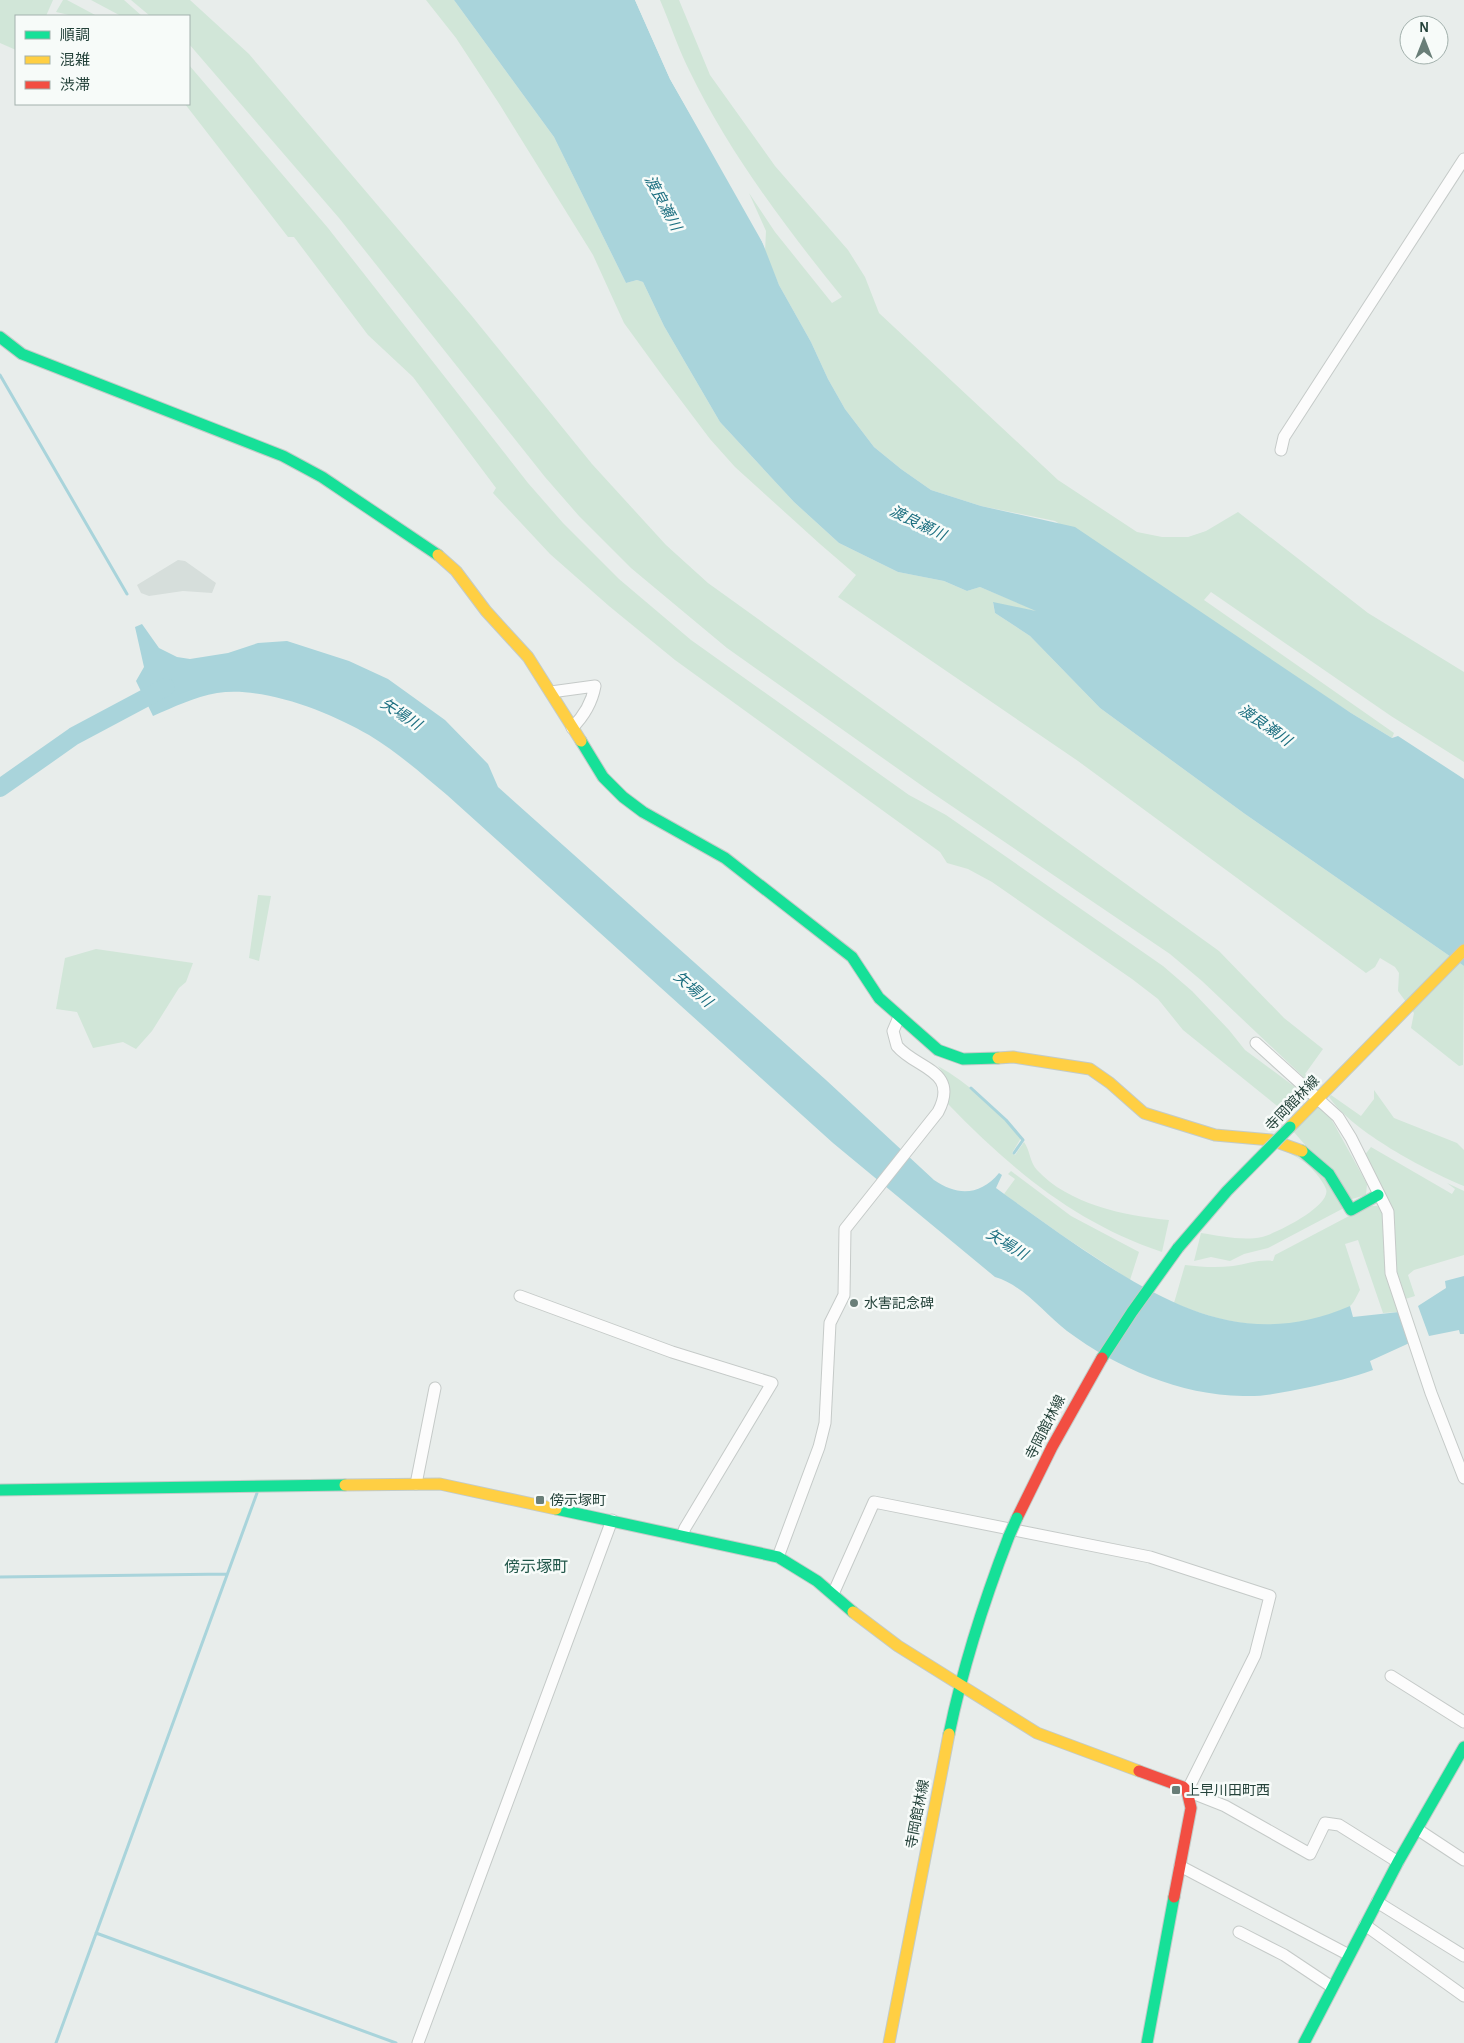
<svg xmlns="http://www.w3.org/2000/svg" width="1464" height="2043" viewBox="0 0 1464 2043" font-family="'Alegreya Sans','Noto Sans JP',sans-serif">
<rect width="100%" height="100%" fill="#e8edeb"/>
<path fill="#d6dedb" d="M178 560 185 561 216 583 212 593 183 591 149 596 141 593 137 585Z"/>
<path fill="#d1e6d8" d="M0 0H53L46 16H16V50L0 43Z
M63 0H67L97 16H73L56 12Z
M91 0H124L142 16H121Z
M131 0H190L249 54 471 315 592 464 666 545 708 583 1219 951 1284 1018 1323 1049 1305 1074 1317 1084 1313 1086 1202 981 1170 954 928 790 727 648 631 568 579 516 545 477 339 218 189 44V16H150Z
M426 0H454L554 137 626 283 637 280 643 282 664 326 720 422 794 502 839 543 898 572 944 581 967 591 980 587 1040 612 993 603 995 613 1030 636 1100 708 1245 814 1464 966 1463 1065 1459 1066 1411 1028 1414 1013 1398 991 1399 973 1395 967 1380 958 1375 967 1366 973 1078 761 838 597 856 575 820 544 735 467 710 439 664 378 624 323 593 255 500 105 456 38Z
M660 0H679L710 75 775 166 848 250 865 277 879 313 1058 480 1137 532 1162 537H1188L1206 531 1238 512 1368 613 1464 672V762L1391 716 1211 592 1204 600 1394 733 1392 738 1351 713 1055 521 981 506 931 490 901 469 874 447 845 409 828 379 811 342 779 285 765 252 766 231 749 193 775 232 832 303 842 297C786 228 728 151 689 70 678 48 670 23 660 0Z
M189 65 328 228 528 483 563 523 619 579 691 640 909 795 946 815 1163 966 1192 991 1229 1030 1245 1050 1306 1095 1281 1121 1275 1118 1281 1109 1183 1030 1158 999 1132 979 992 882 968 869 947 863 940 852 675 660 609 606 550 554 493 493 496 488 413 377 368 335 294 237H288L185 104H189Z
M258 895 271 896 259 961 249 958Z
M96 949 193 963 186 982 179 988 152 1031 136 1049 123 1042 93 1048 77 1012 56 1009 65 958Z
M938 1066C970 1084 997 1110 1021 1138L1012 1153 1015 1155 1024 1142C1030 1150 1030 1163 1037 1170 1068 1204 1125 1216 1169 1220L1162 1252C1075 1223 1011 1169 948 1104 951 1088 948 1079 938 1066Z
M1374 1090 1394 1118 1457 1143 1464 1150V1186C1425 1170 1353 1132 1329 1097L1331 1095 1361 1116 1374 1099Z
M1318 1107 1328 1113 1367 1184 1366 1195 1352 1199 1293 1131Z
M1280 1146 1321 1171 1344 1206 1342 1209 1268 1248 1244 1254 1230 1261 1211 1257 1194 1261 1201 1233C1220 1236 1243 1241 1262 1237 1275 1234 1332 1206 1326 1189 1322 1179 1310 1165 1301 1160 1295 1155 1282 1151 1280 1146Z
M1371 1147 1452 1194 1455 1189 1447 1183 1464 1191V1255L1414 1270 1408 1275 1415 1296 1402 1300 1394 1267 1393 1244 1395 1222 1391 1206 1364 1156Z
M1011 1171 1071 1216 1139 1252 1130 1280 1063 1236 1004 1194 1015 1179 1008 1174Z
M1368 1206H1377L1382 1209 1399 1312 1383 1313 1358 1240 1345 1244 1360 1290C1357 1295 1354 1303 1350 1306 1345 1311 1335 1312 1328 1315 1276 1334 1223 1324 1174 1303L1185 1265C1201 1267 1217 1268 1233 1266 1247 1264 1260 1259 1273 1261L1275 1255Z"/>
<path fill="#a9d4db" d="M454 0H635L670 79 758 231 779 285 811 342 828 379 845 409 874 447 901 469 931 490 981 506 1075 527 1351 713 1392 738 1398 736 1464 779V966L1245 814 1100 708 1030 636 995 613 993 602 1036 611 980 587 967 591 944 581 898 572 839 543 794 502 720 422 664 326 643 282 637 280 626 283 554 137Z
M142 624 159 648 177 657 190 659 228 653 258 643 287 641 349 661 388 679 445 720 488 764 498 787 826 1080 934 1180C957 1196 980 1196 999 1173L1002 1175 996 1188C1032 1214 1068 1240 1105 1264 1185 1315 1258 1346 1350 1306L1353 1317 1399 1312 1416 1340 1370 1361 1373 1370C1352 1378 1332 1382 1310 1387 1288 1391 1266 1397 1243 1396 1180 1395 1117 1368 1067 1331 1044 1313 1023 1285 995 1277L833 1143 447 795C422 774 397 752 369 735 328 711 264 686 217 693 194 697 174 707 153 716L136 681 144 667 135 627Z
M1464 1276V1334H1460L1459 1330 1429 1336 1418 1306 1446 1288 1445 1281Z"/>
<path fill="#e8edeb" d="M635 0H638L673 78 760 230 765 242V247L670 79Z"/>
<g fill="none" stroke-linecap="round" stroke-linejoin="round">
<path stroke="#a9d4db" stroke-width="3" d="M0 375 127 594
M971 1088 1006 1120 1023 1140 1014 1153
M0 1577 227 1574
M96 1933 396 2043
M56 2043 257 1493"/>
<path stroke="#a9d4db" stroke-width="18" d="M0 788 74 736 166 687"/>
<defs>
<path id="street" d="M1281 450 1284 437 1464 159
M551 692 595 686C592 702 584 716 572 728
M1256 1043 1338 1117 1351 1138 1388 1212 1391 1273 1431 1393 1464 1478
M520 1296 672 1352 772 1383 685 1528 682 1536
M416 1484 435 1388
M778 1557 819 1447 825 1423 830 1323 844 1295 845 1229 938 1112C960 1070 916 1069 897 1046L893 1031 899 1017
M833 1594 874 1502 1150 1557 1270 1596 1255 1655 1187 1791 1225 1806 1310 1854 1325 1823 1339 1825 1398 1862
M1391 1676 1464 1722
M1417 1829 1464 1860
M1180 1866 1349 1955
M1377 1902 1464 1956
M1365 1925 1464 1996
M1239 1932 1284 1955 1332 1987
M418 2043 612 1520"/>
<path id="fast" d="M0 337 22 354 283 456 322 477 438 555
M581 741 603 777 623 797 643 812 725 858 852 957 879 998 938 1050 963 1059 998 1058
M1302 1151 1329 1174 1351 1210 1378 1195
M1102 1358 1132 1312 1178 1248
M0 1490 345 1485
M556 1509 778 1557 817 1581 853 1612
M949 1734C963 1666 984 1601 1009 1536
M1147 2043 1174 1897
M1304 2043 1398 1862 1464 1747"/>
<path id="slow" d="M438 555 456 571 486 611 528 657 581 741
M998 1058 1013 1057 1090 1069 1110 1083 1144 1113 1215 1135 1271 1140 1302 1151
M1290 1127 1464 950
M345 1485 440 1484 556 1509
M853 1612 898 1646 1037 1733 1139 1771
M889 2043 949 1734"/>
<path id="jam" d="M1017 1518 1052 1447 1102 1358
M1139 1771 1183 1787 1187 1791 1191 1808 1174 1897"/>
</defs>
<use href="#street" stroke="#c5cac8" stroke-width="13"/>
<use href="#fast" stroke="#c3cbc8" stroke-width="13"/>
<use href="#slow" stroke="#c3cbc8" stroke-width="13"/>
<use href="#jam" stroke="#c3cbc8" stroke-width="13"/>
<use href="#street" stroke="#fcfcfc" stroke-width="11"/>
<use href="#fast" stroke="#16e098" stroke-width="11"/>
<use href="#slow" stroke="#ffcf43" stroke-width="11"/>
<use href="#jam" stroke="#f24e42" stroke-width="11"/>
<defs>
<path id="fast-bridge" d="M1178 1248 1227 1191 1290 1127
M1009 1536 1017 1518"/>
</defs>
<use href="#fast-bridge" stroke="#c3cbc8" stroke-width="13" stroke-linecap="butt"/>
<use href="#fast-bridge" stroke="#16e098" stroke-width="11"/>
</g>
<g fill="#697e78" stroke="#f7fbf9" stroke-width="2">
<circle cx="854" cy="1303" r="5"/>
<rect x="535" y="1495" width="10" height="10" rx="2.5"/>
<rect x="1171" y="1785" width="10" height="10" rx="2.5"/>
</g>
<g text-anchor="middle" stroke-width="5" stroke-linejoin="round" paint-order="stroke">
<g font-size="14" fill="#24423a" stroke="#f7fbf9">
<text transform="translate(1292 1103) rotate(-46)" y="5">寺岡館林線</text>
<text transform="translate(1045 1427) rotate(-63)" y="5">寺岡館林線</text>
<text transform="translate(917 1814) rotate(-79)" y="5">寺岡館林線</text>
</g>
<g font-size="14" fill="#24423a" stroke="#f7fbf9" text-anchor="start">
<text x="864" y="1308">水害記念碑</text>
<text x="550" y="1505">傍示塚町</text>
<text x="1186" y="1795">上早川田町西</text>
</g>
<g font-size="15" font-style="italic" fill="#1c6f80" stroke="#f7fbf9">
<text transform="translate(663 203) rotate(62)" y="5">渡良瀬川</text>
<text transform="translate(918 523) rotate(26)" y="5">渡良瀬川</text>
<text transform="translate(401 714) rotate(33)" y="5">矢場川</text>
<text transform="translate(1265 725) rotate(35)" y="5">渡良瀬川</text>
<text transform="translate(693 989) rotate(41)" y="5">矢場川</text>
<text transform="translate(1007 1244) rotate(31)" y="5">矢場川</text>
</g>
<g font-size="16" fill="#1f5548" stroke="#f7fbf9">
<text x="536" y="1572">傍示塚町</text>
</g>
</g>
<rect x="15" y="15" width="175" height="90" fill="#f7fbf9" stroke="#a3b1ad"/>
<rect x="25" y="31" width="25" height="8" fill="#16e098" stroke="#a3b1ad"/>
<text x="60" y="40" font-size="15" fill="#24423a">順調</text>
<rect x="25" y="56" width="25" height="8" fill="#ffcf43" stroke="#a3b1ad"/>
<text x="60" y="65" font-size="15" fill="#24423a">混雑</text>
<rect x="25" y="81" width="25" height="8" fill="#f24e42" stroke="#a3b1ad"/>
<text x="60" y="90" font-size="15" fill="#24423a">渋滞</text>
<g transform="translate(1424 40)"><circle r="24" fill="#f7fbf9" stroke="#a3b1ad"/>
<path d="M0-4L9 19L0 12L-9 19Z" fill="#697e78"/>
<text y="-8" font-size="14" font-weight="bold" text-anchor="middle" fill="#24423a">N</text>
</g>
</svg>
